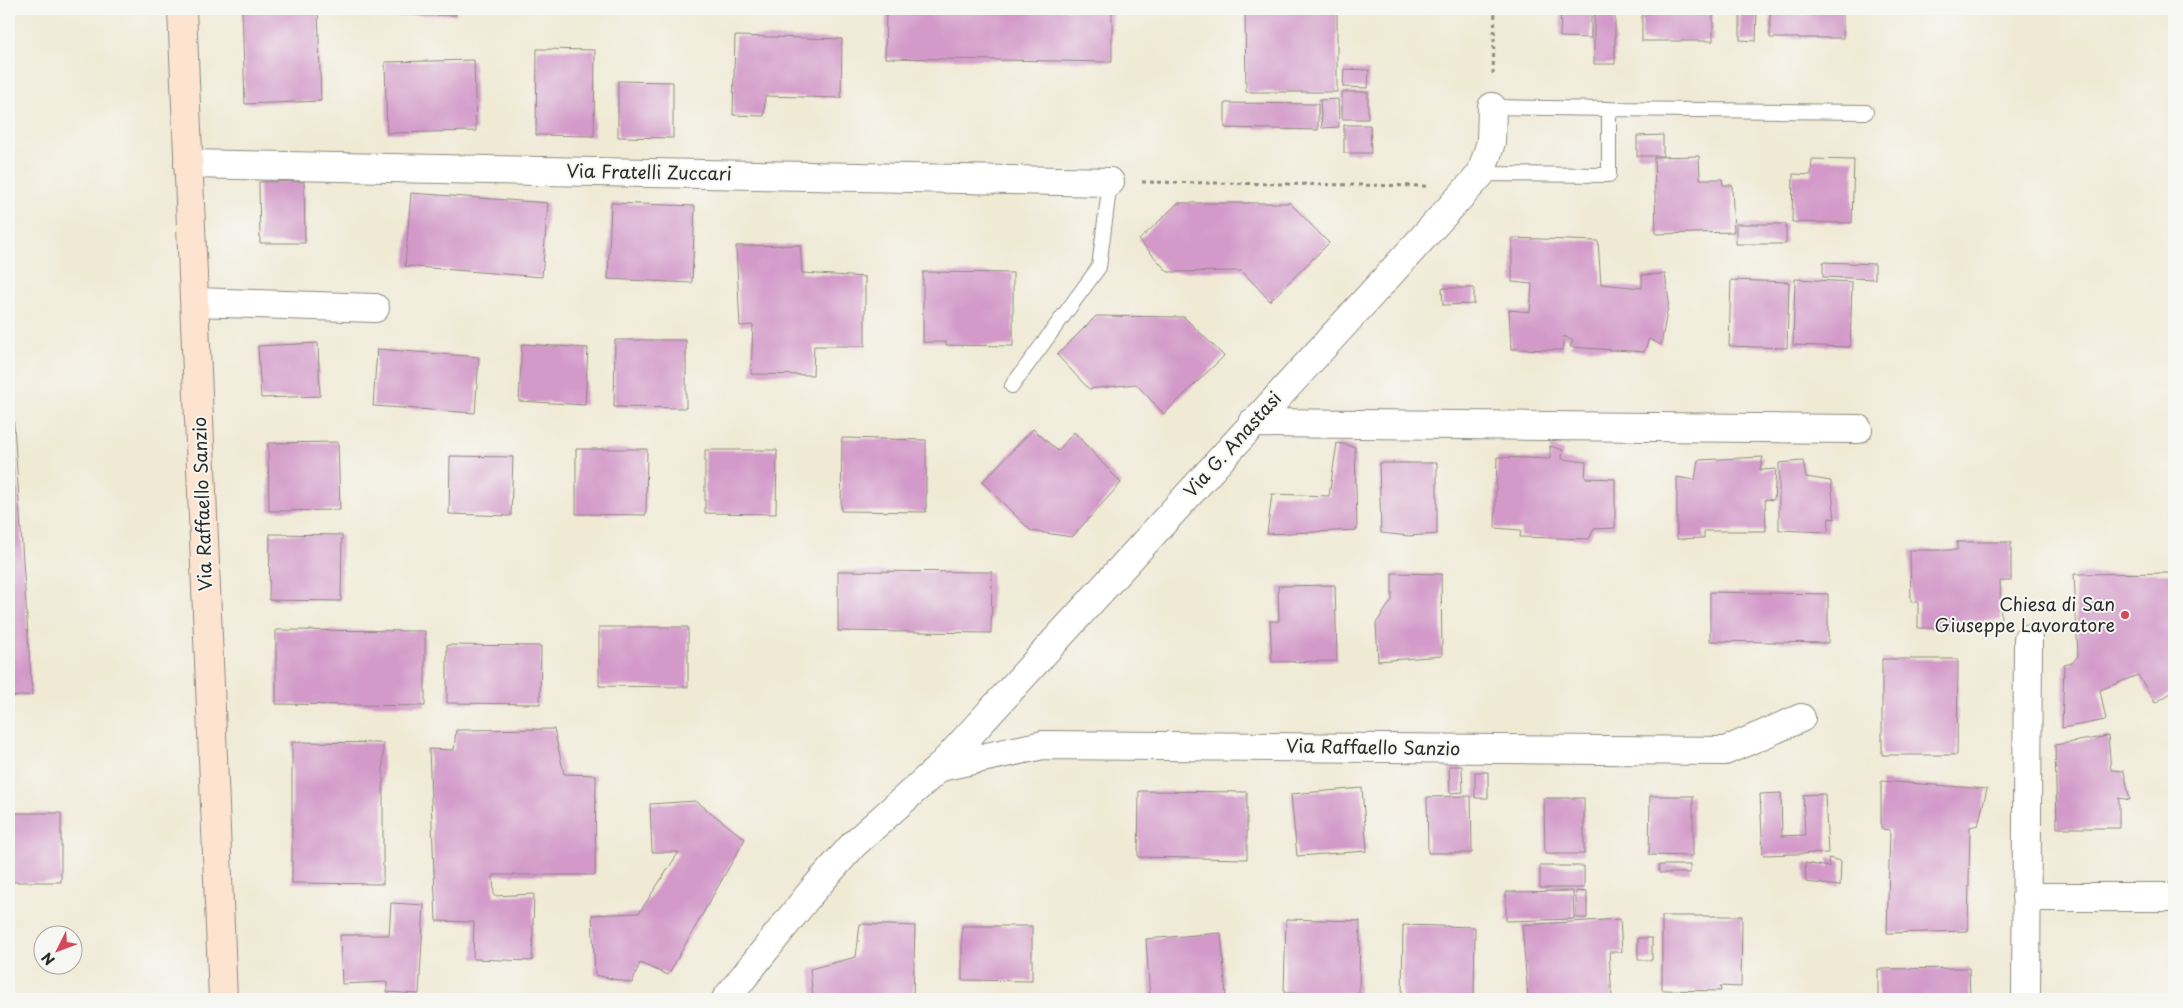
<svg xmlns="http://www.w3.org/2000/svg" width="2183" height="1008" viewBox="0 0 2183 1008" font-family="'Playpen Sans',sans-serif">
<rect width="100%" height="100%" fill="#f6f6f2"/>
<filter id="ink" filterUnits="userSpaceOnUse"><feTurbulence type="fractalNoise" baseFrequency=".02" numOctaves="2"/><feDisplacementMap in="SourceGraphic" scale="10" xChannelSelector="R" yChannelSelector="G"/><feConvolveMatrix kernelMatrix="1 2 1 2 8 2 1 2 1" color-interpolation-filters="sRGB"/></filter>
<filter id="wash" filterUnits="userSpaceOnUse"><feTurbulence type="fractalNoise" baseFrequency=".0096" numOctaves="4" result="noise"/><feDisplacementMap in="SourceGraphic" scale="20" xChannelSelector="R" yChannelSelector="G"/><feGaussianBlur stdDeviation="1.12" result="paint"/><feColorMatrix in="noise" values="0 0 0 0 0 0 0 0 0 0 0 0 0 0 0 0 0 1.4 0 .05"/><feComposite in="paint" operator="in"/></filter>
<g filter="url(#wash)">
<rect width="100%" height="100%" fill="#f0ead5"/>
<g id="blocks">
<path fill="#d39ac9" d="M242 9H318L321 101 245 104Z
M378 9H456V15H378Z
M886 9H1112V62L885 58Z
M1245 9H1337V92H1246Z
M1561 9H1591V38L1560 37Z
M1594 9H1615V64H1594Z
M1642 9H1713V41H1642Z
M1740 9H1757L1756 41 1740 40Z
M1770 9H1843V38H1770Z
M735 36 842 39 841 98 765 96 764 116 733 115Z
M537 49 595 50 594 136 536 135Z
M474 60 476 131 387 133 385 62Z
M1344 69 1369 70 1368 88 1343 87Z
M618 81 673 82V138L618 137Z
M1342 92H1368V119H1342Z
M1338 99 1339 127 1322 128 1320 100Z
M1225 103 1318 104V130L1225 128Z
M1344 125H1370L1371 153H1344Z
M1663 135V156H1637V136Z
M1699 156 1700 179H1722L1723 185H1732L1734 232 1656 234 1654 157Z
M1812 159 1854 160 1852 223 1792 222 1793 174 1811 175Z
M304 181 305 243H260L259 182Z
M411 193 548 203 542 277 405 266Z
M611 203 695 206 692 283 608 279Z
M1178 203H1290L1329 243 1270 301 1242 271 1168 272 1139 240Z
M1736 224H1786V244H1736Z
M1512 238 1598 241 1601 284 1642 288V275L1665 274 1669 301 1661 345 1649 339 1644 352 1570 347 1573 341 1564 336 1562 350 1511 349 1509 310 1530 312 1532 284 1512 282Z
M800 245 802 273 865 277V346H814L813 375 751 374 753 325 740 326 736 246Z
M1823 262 1875 264V279L1823 277Z
M923 272 1013 273V346L946 345V342H923Z
M1795 279 1852 282 1850 347 1793 345Z
M1731 280 1789 282 1787 348 1729 346Z
M1442 288H1474V304L1443 305Z
M1096 316 1184 317 1224 356 1164 414 1136 384 1089 389 1057 355Z
M615 340H686V408L614 407Z
M318 343 320 396 261 398 258 346Z
M522 344 588 348 585 405 519 401Z
M377 349 479 357 475 413 373 406Z
M9 351 32 695 9 697Z
M1033 429 1058 451 1074 432 1121 483 1072 537 1031 531 982 482Z
M842 438 926 440V512L841 511Z
M338 442 340 510 269 511 268 443Z
M1337 443 1355 447 1357 530 1267 534 1272 494 1329 496Z
M1550 446 1563 450 1562 459 1586 462 1585 478 1615 479V528L1594 529 1589 539 1520 537 1521 530 1495 528 1497 457 1550 459Z
M576 449H647L646 515 576 514Z
M705 450H777L776 514 705 513Z
M450 456 513 457 511 516 449 514Z
M1763 457 1760 470 1776 469 1774 500 1765 499 1766 531H1704V538L1677 539V477L1695 480 1698 460Z
M1803 461 1806 477 1831 481 1835 519 1829 518 1828 532 1779 530V463Z
M1379 463H1437V534L1409 536 1381 533Z
M270 534 342 535 341 601 269 600Z
M1957 542H2011V581H2000L2001 620 1959 621 1957 628H1918V602H1911L1910 550H1957Z
M838 571 992 572 991 633 838 631Z
M1392 573 1441 574 1442 656 1378 661 1376 623 1392 600Z
M2174 573V691L2155 703 2138 675 2100 690 2106 720 2062 728 2064 665 2072 663 2078 656 2074 574Z
M1335 585 1337 661 1272 662 1270 621H1279L1278 586Z
M1710 592 1828 594V643L1710 641Z
M599 627H688V687L599 686Z
M276 630 425 631V706L276 704Z
M447 645 541 646 540 704 447 703Z
M1882 659H1958L1957 755H1882Z
M554 729 564 774 596 775 595 875H493L494 896 534 894 532 961 473 959 474 922 436 921 429 749 454 750 456 730Z
M2108 736 2111 770 2124 771 2130 800 2119 798V828H2057L2055 745Z
M292 742 383 743V884L292 883Z
M1449 766H1462L1463 792 1450 793Z
M1475 772H1488V798H1475Z
M1881 781 1987 789 1978 825 1970 827 1968 931 1887 933 1890 830 1881 829Z
M1362 788 1367 851 1297 856 1291 794Z
M1139 791 1247 792V859L1138 857Z
M1781 793 1782 836 1805 835 1803 795 1825 794 1828 853 1763 855 1760 794Z
M1471 796 1472 853H1428L1427 797Z
M1650 796H1693V856L1649 855Z
M1544 798H1584V854H1545Z
M696 801 745 839 668 975 640 963 632 983 595 975 592 915 639 913 679 852H652L650 804Z
M9 813H61V882H9Z
M1828 858 1841 861 1840 886 1806 882 1805 863 1829 867Z
M1659 865H1690V873H1659Z
M1540 866H1584V888H1540Z
M1573 891 1574 919 1506 921V892Z
M1576 891 1587 892V918H1576Z
M391 903 424 905 419 994 387 992V982L342 984 340 935H389Z
M1662 916H1742L1741 987 1720 986 1721 991 1662 990Z
M1286 919 1360 921 1359 994 1284 993Z
M1620 919 1622 952H1609L1612 999H1528L1522 925Z
M860 924 915 926 913 999H813L810 969 856 957Z
M1403 925 1475 927 1474 999H1402Z
M962 926H1032V981L962 980Z
M1221 933 1226 996 1190 999H1150L1146 939Z
M1638 938H1652V960H1638Z
M1969 968 1970 999H1878V969Z"/>
</g>
</g>
<g filter="url(#ink)">
<use href="#blocks" fill-opacity="0" stroke="#8e8a80" stroke-width="1"/>
<g fill="none" stroke-linecap="round" stroke-linejoin="round">
<defs>
<path id="service" d="M1609 109 1866 112
M1481 174 1609 175V109L1492 107
M1012 386 1099 267 1110 182"/>
<path id="minor" d="M188 164 1110 182
M195 302 375 308
M1252 423 1858 429
M940 767 1043 745 1725 751 1801 718
M2026 897H2174
M726 999 813 890 854 844 940 767 1481 174 1491 142 1492 107
M2026 999 2028 639"/>
<path id="secondary" d="M182 9 223 999"/>
</defs>
<use href="#service" stroke="#8e8a80" stroke-width="16"/>
<use href="#minor" stroke="#8e8a80" stroke-width="30"/>
<use href="#secondary" stroke="#8e8a80" stroke-width="30"/>
<path stroke="#8e8a80" stroke-width="3" stroke-dasharray="4 4" stroke-linecap="butt" d="M1493 74 1495 9
M1142 182 1426 186"/>
<use href="#service" stroke="#fff" stroke-width="14"/>
<use href="#minor" stroke="#fff" stroke-width="28"/>
<use href="#secondary" stroke="#fde4d0" stroke-width="28"/>
</g>
</g>
<circle fill="#d1495b" stroke="#f6f6f2" stroke-width="2" cx="2125" cy="615" r="5"/>
<g text-anchor="middle" stroke-width="4" stroke-linejoin="round" paint-order="stroke">
<g font-size="18" fill="#2b2b2b" stroke="#f6f6f2">
<text transform="translate(649 173) rotate(1)" y="6">Via Fratelli Zuccari</text>
<text transform="translate(1233 445) rotate(-48)" y="6">Via G. Anastasi</text>
<text transform="translate(203 504) rotate(-92)" y="6">Via Raffaello Sanzio</text>
<text transform="translate(1373 748) rotate(1)" y="6">Via Raffaello Sanzio</text>
</g>
<g font-size="18" fill="#2b2b2b" stroke="#f6f6f2" text-anchor="end">
<text x="2115" y="611">Chiesa di San<tspan x="2115" dy="21">Giuseppe Lavoratore</tspan></text>
</g>
</g>
<rect width="2183" height="1008" fill="none" stroke="#f6f6f2" stroke-width="30"/>
<g transform="translate(58 950) rotate(228)"><circle r="24" fill="#f6f6f2" stroke="#a5a5a2"/>
<path d="M0-4L9 19L0 12L-9 19Z" fill="#d1495b"/>
<text y="-8" font-size="14" font-weight="bold" text-anchor="middle" fill="#2b2b2b">N</text>
</g>
</svg>
